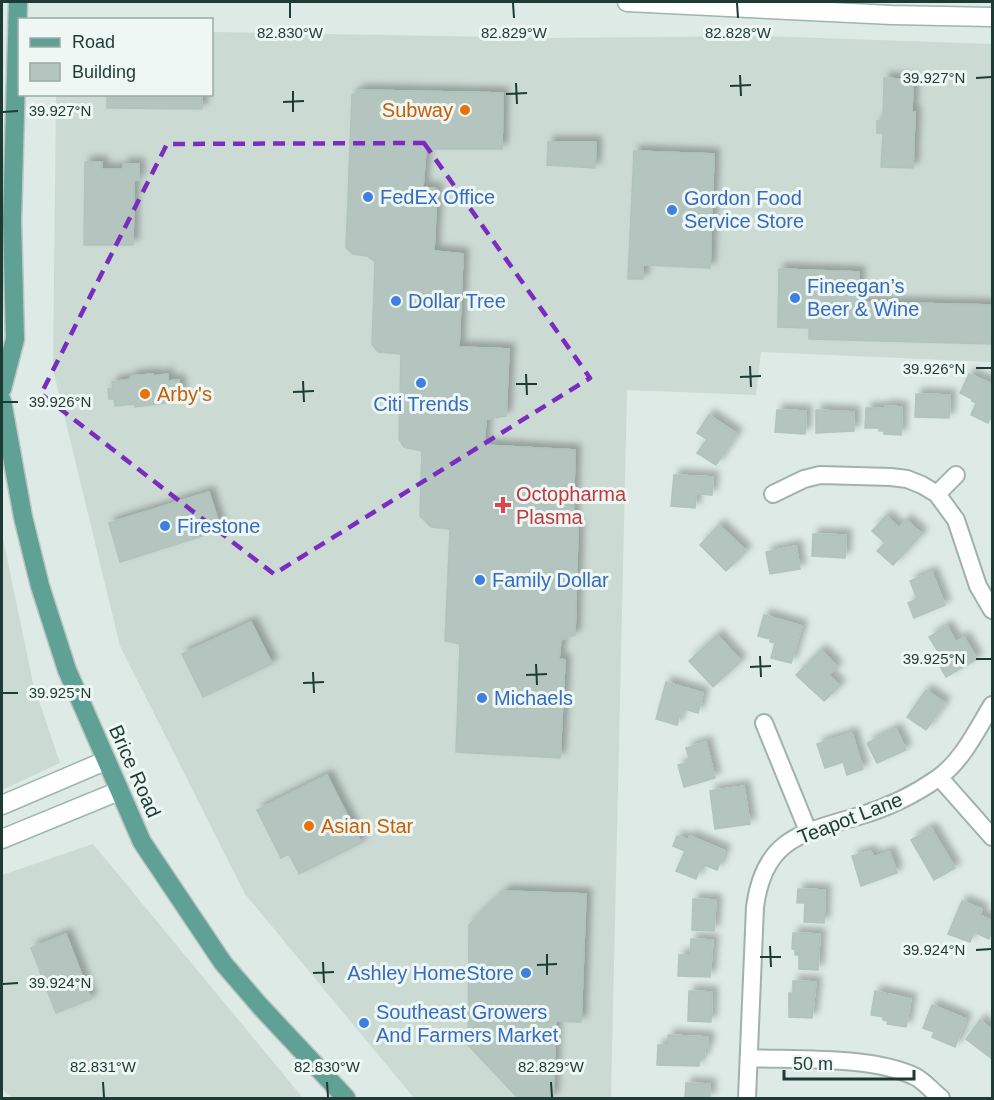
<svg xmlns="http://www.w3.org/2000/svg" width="994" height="1100" viewBox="0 0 994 1100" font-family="Arial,sans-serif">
<defs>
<filter id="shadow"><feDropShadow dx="5.5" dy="-5.5" stdDeviation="3" flood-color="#0004"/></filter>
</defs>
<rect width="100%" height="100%" fill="#ddeae5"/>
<path fill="#ccdad4" d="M212 32 548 38 759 36 992 44V362L761 352 756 395 627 390 611 1098H414L245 894 120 646 53 369 56 95 212 94Z
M2 534 33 683 60 763 2 790Z
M93 844 303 1098H12L2 1089V875Z"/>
<path fill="#b3c5be" stroke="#b0c4bd" stroke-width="1.5" filter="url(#shadow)" d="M884 78 913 80 912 112H915L913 168 881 167 883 133H877V121H883Z
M361 90 503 93 502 149H426L423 187 437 189 434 251 463 254 459 347 509 349 506 416 486 419 484 445 575 450 573 527H578L575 635 561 640 559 659 565 660 560 758 456 752 460 644 445 641 450 529 431 527 420 516 422 451 404 447 399 439 401 354 378 352 372 344 375 262 367 256 353 254 346 248 352 95Z
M107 94H202V109L107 108Z
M548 142H596L595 168 547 165Z
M634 151 714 154 710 268 643 265V279H628Z
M85 162H102V169H123V164H139V180H134L133 245H84Z
M779 269 859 272 858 302 992 305V344L809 339V328L778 327Z
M153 374V376L168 374V381L179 380 182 401 135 407V404L115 406 114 399H109L108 389H113L112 382 132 379 131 376Z
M969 374 992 384V414L988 423 971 415 976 403 972 401V399L960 393Z
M916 394 950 395 949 418 915 417Z
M885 406 902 407 901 435 884 434V431H879V428H865L866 408H885Z
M777 410 806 411 805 434 775 432Z
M816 410 854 412V431L816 433Z
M709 415 737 434 716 465 697 453 707 439 697 433Z
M674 475 713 477 712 495 696 494 695 508 671 506Z
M209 492 221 530 120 562 109 523Z
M886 516 899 528 906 520 922 534 893 565 877 551 885 543 872 531Z
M719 525 746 551 726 571 700 545Z
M813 534 846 535 845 558 812 556Z
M796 546 800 569 770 574 766 552Z
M932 572 945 605 914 618 908 603 917 599 910 581Z
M764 615 802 626 791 663 771 658 775 643 770 642V639L758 636Z
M251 622 272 664 203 697 182 654Z
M947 626 956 642 964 637 977 659 946 677 934 656 939 653 929 637Z
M717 635 741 661 713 687 689 661Z
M821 650 837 667 829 675 840 686 824 701 796 675Z
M666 682 703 693 698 713 684 709 682 714 680 713 677 725 656 719Z
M926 690 945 703 926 730 907 717Z
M896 729 906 750 877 763 867 743Z
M852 733 863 769 847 775 843 762 825 768 817 744Z
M706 742 715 778 684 787 678 765 690 762 686 748Z
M327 775 361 843 299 874 289 854 281 858 257 810Z
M744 786 750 824 715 829 710 791Z
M931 828 955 868 934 880 911 840Z
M677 836 688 840 690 836 725 851 717 870 702 864 696 879 676 871 685 851 673 846Z
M871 851 873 857 890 852 897 873 861 886 852 856Z
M798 889 825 890 824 923 804 922 805 903H797Z
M505 891 586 894 581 1022 556 1021 553 1098H518L468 1045 469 925Z
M693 899 716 900 714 931 692 930Z
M962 901 982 909 980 915 992 921V930L989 939 974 932 970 942 948 934Z
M793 933 820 934 818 970 799 969V955H795V949H792Z
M66 934 91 999 56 1013 31 948Z
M691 939 713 940 710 977 678 976 679 955H690Z
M793 981 816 982 812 1018 789 1017V993H793Z
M689 991 712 992 711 1022 688 1021Z
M875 991 911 999 906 1027 887 1024 888 1021 883 1020V1017L871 1015Z
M932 1005 966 1019 955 1047 932 1037 934 1032 923 1028Z
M980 1020 992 1030V1059L966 1039Z
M668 1035 708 1037V1048L705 1047 704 1058H699V1066L657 1065 658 1045H668Z
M686 1083 710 1084V1098H685Z"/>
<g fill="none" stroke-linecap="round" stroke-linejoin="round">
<defs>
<path id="street" d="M773 494 804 479 820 475 891 477 907 479 922 485 937 494 956 520 978 586 992 610
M937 494 956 475
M764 723 808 831
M939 777 992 837
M749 1058C798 1060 873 1056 916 1077 925 1082 933 1092 941 1098
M747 1098 755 907C764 838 802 833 859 816 886 808 914 795 938 778 962 761 977 730 992 705"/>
<path id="secondary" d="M627 2 892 15 992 17
M2 805 105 761
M2 839 119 791"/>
<path id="primary" d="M2 389 15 339 12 221 18 2
M2 401 23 517 40 586 67 670 142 842 223 963 260 1006 346 1098"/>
</defs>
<use href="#street" stroke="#a0b2ac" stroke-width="20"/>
<use href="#secondary" stroke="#9cb6ae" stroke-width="21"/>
<use href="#primary" stroke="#bcc4c2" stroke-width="21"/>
<use href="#street" stroke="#fff" stroke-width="16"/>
<use href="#secondary" stroke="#fff" stroke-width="18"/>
<use href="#primary" stroke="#5fa295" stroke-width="18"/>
</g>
<path fill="none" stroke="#7b2cbf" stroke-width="4.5" stroke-dasharray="12 8" stroke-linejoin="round" d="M424 143 590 378 274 574 41 394 167 144Z"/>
<path fill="none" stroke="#1e3a34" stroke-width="2" d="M290 3V18M513 3 514 18M737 3 738 18M740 75 741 96M976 78 991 77M516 83 517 104M730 86 751 85M293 91V112M506 94 527 93M283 102 304 101M3 112 18 111M750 366 751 387M976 368H991M526 374 527 395M740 377 761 376M303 381 304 402M516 384H537M293 392 314 391M3 402H18M760 656 761 677M976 659H991M536 664 537 685M750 667 771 666M313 672 314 693M526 675 547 674M303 683 324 682M3 693H18M770 946 771 967M976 950 991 949M547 954V975M760 957H781M323 962 324 983M537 965 557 964M313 973 334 972M3 984 18 983M103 1082 104 1097M327 1082 328 1097M551 1082 552 1097"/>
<g fill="#e8710a" stroke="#eef7f3" stroke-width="2">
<circle cx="465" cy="110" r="6"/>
<circle cx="145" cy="394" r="6"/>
<circle cx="309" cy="826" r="6"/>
</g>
<g fill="#3f7fe0" stroke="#eef7f3" stroke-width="2">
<circle cx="368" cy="197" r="6"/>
<circle cx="672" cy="210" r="6"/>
<circle cx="795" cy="298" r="6"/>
<circle cx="396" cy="301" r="6"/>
<circle cx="421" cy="383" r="6"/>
<circle cx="165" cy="526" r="6"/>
<circle cx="480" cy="580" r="6"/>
<circle cx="482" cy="698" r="6"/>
<circle cx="526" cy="973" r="6"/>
<circle cx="364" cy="1023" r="6"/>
</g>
<path fill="#e0444e" stroke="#eef7f3" stroke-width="2" d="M500 496h6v6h6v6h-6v6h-6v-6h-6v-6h6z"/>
<g text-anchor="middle" stroke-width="6" stroke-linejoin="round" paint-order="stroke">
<g font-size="20" fill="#c56008" stroke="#eef7f3" text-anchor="start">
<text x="453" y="117" text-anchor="end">Subway</text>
<text x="157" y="401">Arby's</text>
<text x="321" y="833">Asian Star</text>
</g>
<g font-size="20" fill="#366cbe" stroke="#eef7f3" text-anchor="start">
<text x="380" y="204">FedEx Office</text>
<text x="684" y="205">Gordon Food<tspan x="684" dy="23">Service Store</tspan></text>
<text x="807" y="293">Fineegan’s<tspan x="807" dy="23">Beer &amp; Wine</tspan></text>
<text x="408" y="308">Dollar Tree</text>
<text x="421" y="411" text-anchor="middle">Citi Trends</text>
<text x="177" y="533">Firestone</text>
<text x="492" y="587">Family Dollar</text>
<text x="494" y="705">Michaels</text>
<text x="514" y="980" text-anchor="end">Ashley HomeStore</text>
<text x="376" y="1019">Southeast Growers<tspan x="376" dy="23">And Farmers Market</tspan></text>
</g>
<g font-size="20" fill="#be3a42" stroke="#eef7f3" text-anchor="start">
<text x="516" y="501">Octopharma<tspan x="516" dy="23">Plasma</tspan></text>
</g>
<g font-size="20" fill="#1e3a34" stroke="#eef7f3">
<text transform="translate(135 771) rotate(66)" y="7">Brice Road</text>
<text transform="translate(850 818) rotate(-21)" y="7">Teapot Lane</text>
</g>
</g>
<g font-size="15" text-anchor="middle" fill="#1e3a34" stroke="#eef7f3" stroke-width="6" stroke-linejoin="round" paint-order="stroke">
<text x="290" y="38">82.830°W</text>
<text x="514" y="38">82.829°W</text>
<text x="738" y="38">82.828°W</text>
<text x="934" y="83">39.927°N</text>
<text x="60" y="116">39.927°N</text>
<text x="934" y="374">39.926°N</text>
<text x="60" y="407">39.926°N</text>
<text x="934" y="664">39.925°N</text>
<text x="60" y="698">39.925°N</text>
<text x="934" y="955">39.924°N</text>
<text x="60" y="988">39.924°N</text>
<text x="103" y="1072">82.831°W</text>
<text x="327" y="1072">82.830°W</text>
<text x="551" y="1072">82.829°W</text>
</g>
<rect width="994" height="1100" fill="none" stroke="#1e3a34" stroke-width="6"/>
<rect x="18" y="18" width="195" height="78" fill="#eef7f3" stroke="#9baba7" stroke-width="1.5"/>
<rect x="30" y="38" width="30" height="9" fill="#5fa295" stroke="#9baba7" stroke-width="1.5"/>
<text x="72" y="48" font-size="18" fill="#1e3a34">Road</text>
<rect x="30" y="63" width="30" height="18" fill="#b3c5be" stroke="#9baba7" stroke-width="1.5"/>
<text x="72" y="78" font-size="18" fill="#1e3a34">Building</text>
<path d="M784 1070v9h130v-9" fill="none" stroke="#1e3a34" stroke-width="3"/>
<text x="793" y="1070" font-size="18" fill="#1e3a34" stroke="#eef7f3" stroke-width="4.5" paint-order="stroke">50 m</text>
</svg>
